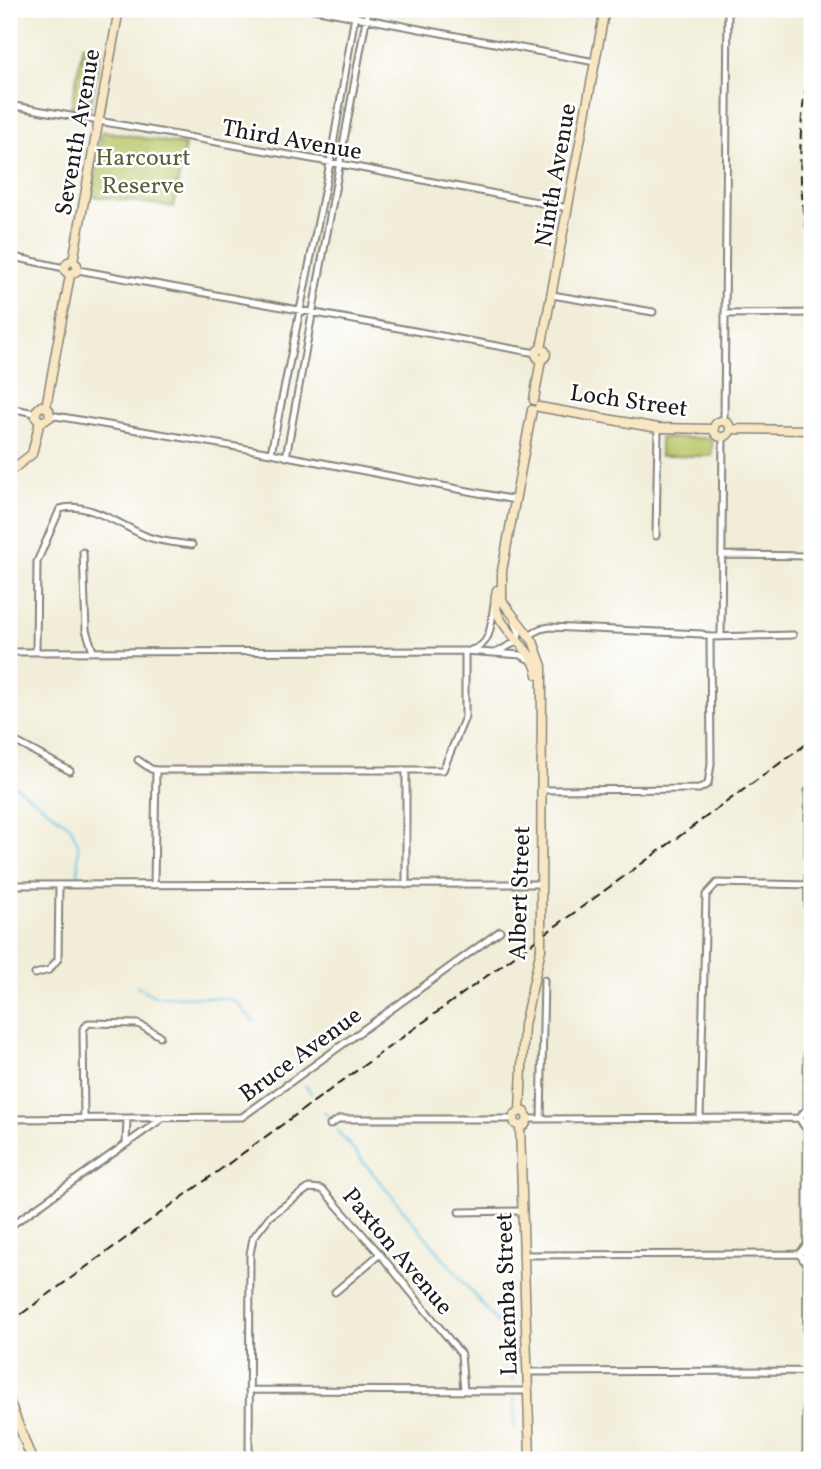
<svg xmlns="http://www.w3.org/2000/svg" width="821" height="1469" viewBox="0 0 821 1469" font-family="Vollkorn,serif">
<rect width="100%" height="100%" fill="#fff"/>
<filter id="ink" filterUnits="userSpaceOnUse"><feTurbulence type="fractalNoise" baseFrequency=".0143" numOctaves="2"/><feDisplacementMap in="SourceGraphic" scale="14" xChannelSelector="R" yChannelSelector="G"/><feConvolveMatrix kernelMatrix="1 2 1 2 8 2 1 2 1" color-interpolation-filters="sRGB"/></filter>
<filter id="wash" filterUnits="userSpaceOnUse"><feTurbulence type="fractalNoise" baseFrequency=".00686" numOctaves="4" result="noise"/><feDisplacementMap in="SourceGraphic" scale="28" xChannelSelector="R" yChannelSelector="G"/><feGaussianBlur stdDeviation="1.57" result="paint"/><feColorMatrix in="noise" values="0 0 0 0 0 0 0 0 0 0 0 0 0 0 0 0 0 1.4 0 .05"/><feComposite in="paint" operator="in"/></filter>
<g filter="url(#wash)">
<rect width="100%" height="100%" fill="#f1edd8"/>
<path fill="#b8c668" stroke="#6a7142" stroke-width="2" d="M83 45 101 48 90 110 71 107Z
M102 131 185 145 173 207 92 196Z
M660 438H709L712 442V456H660Z"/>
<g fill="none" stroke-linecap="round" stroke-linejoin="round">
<path stroke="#64c3e3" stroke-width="2" d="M9 781 71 827 78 844V875
M137 986 154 996 225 998 236 1002 254 1022
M305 1085 311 1093
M324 1111 331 1121
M337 1130 509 1337 512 1349 513 1381
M514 1398 515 1428"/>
</g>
</g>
<g filter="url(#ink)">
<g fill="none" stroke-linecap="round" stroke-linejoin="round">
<defs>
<path id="street" d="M313 9 595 62
M9 105 340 164 568 208
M9 256 64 268
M78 270 536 353
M552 295 653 312
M725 314 812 313
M9 408 35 413
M50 415 271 453 515 500
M724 420 728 9
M271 453 330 163 356 9
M286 457 368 9
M656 536 658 428
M83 552 86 630 93 651
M722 555 812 556
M721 635 723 437
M529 636 540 629 550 627 702 634 710 637 793 635
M471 650C492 646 491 622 494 604
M36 651 37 562 60 509C87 500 125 528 148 537 162 542 177 543 192 545
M9 652 465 651 521 655 530 660
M497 652 518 641 519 632 515 623
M9 738 70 771
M138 760 151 769 156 770H443L465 717V651
M406 770V885
M541 790 699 789 708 784 711 764 710 637
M9 885 541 884
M154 885 156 770
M35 974 49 970 58 959 59 885
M807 1111 808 791
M812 1114 805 1111 799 1118 804 1126 812 1123
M9 1119 242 1117 500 931
M84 1119 83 1029 89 1023 138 1024 160 1036
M528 1119 799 1118
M541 1119 544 980
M700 1119 706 895 717 883 812 885
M330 1125 340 1119H513
M807 1126V1247
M126 1142 127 1119
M459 1212 522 1211
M9 1227 160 1120
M812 1249 805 1247 799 1254 804 1261 812 1259
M524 1255 799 1254
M335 1292 380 1254
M527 1372 806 1371
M249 1390 528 1391
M249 1460 250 1254 253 1238 270 1216 309 1188 321 1189 325 1192 380 1254 461 1354 464 1391
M806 1460 807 1262"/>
<path id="secondary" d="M73 261 119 9
M70 275 65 271V266L68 262 73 261
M70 275 78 270 77 265 73 261
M536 354a5 5 0 1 1 10 0a5 5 0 1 1-10 0Z
M541 349 605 9
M534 400 541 359
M46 407 70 275
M539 407 658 428 714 429
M532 410 502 571V601L533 641 542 666 541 928
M714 429a8 8 0 1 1 16 0a8 8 0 1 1-16 0Z
M40 421 36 418V411L41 406 46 407
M40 421H44L50 417 49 410 46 407
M731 429 812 430
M9 472 32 454 40 421
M497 590C486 627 533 642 538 675
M520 1111 514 1115 515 1124 520 1126 530 1460
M520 1111 524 1025 541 949
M520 1126 525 1125 528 1119 525 1112 520 1111
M9 1400 32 1460"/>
</defs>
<use href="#street" stroke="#86847a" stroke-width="9"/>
<use href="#secondary" stroke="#86847a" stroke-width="11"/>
<use href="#street" stroke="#fff" stroke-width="5"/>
<use href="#secondary" stroke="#f9e7c3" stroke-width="8"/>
<path stroke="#1c1c1c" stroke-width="2" stroke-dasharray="10 5" stroke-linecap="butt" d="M812 55C796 123 797 192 812 259
M9 1323 812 740"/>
<defs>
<path id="secondary-bridge" d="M541 928V949"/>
</defs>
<use href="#secondary-bridge" stroke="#86847a" stroke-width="11" stroke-linecap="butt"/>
<use href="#secondary-bridge" stroke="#f9e7c3" stroke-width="8"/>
</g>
</g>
<g text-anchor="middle" stroke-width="5" stroke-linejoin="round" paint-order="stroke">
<g font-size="24" fill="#1c1c1c" stroke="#fff">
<text transform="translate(77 132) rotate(-80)" y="8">Seventh Avenue</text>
<text transform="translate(292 139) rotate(10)" y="8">Third Avenue</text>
<text transform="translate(555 175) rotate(-80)" y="8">Ninth Avenue</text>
<text transform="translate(629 400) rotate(8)" y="8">Loch Street</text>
<text transform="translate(519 893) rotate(-88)" y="8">Albert Street</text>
<text transform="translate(300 1054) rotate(-36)" y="8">Bruce Avenue</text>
<text transform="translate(398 1251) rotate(50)" y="8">Paxton Avenue</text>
<text transform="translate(506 1294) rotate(-92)" y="8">Lakemba Street</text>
</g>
<g font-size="24" fill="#5a603a" stroke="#fff">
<text x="143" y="165">Harcourt<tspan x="143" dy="28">Reserve</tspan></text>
</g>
</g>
<rect width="821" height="1469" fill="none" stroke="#fff" stroke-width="35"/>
</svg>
